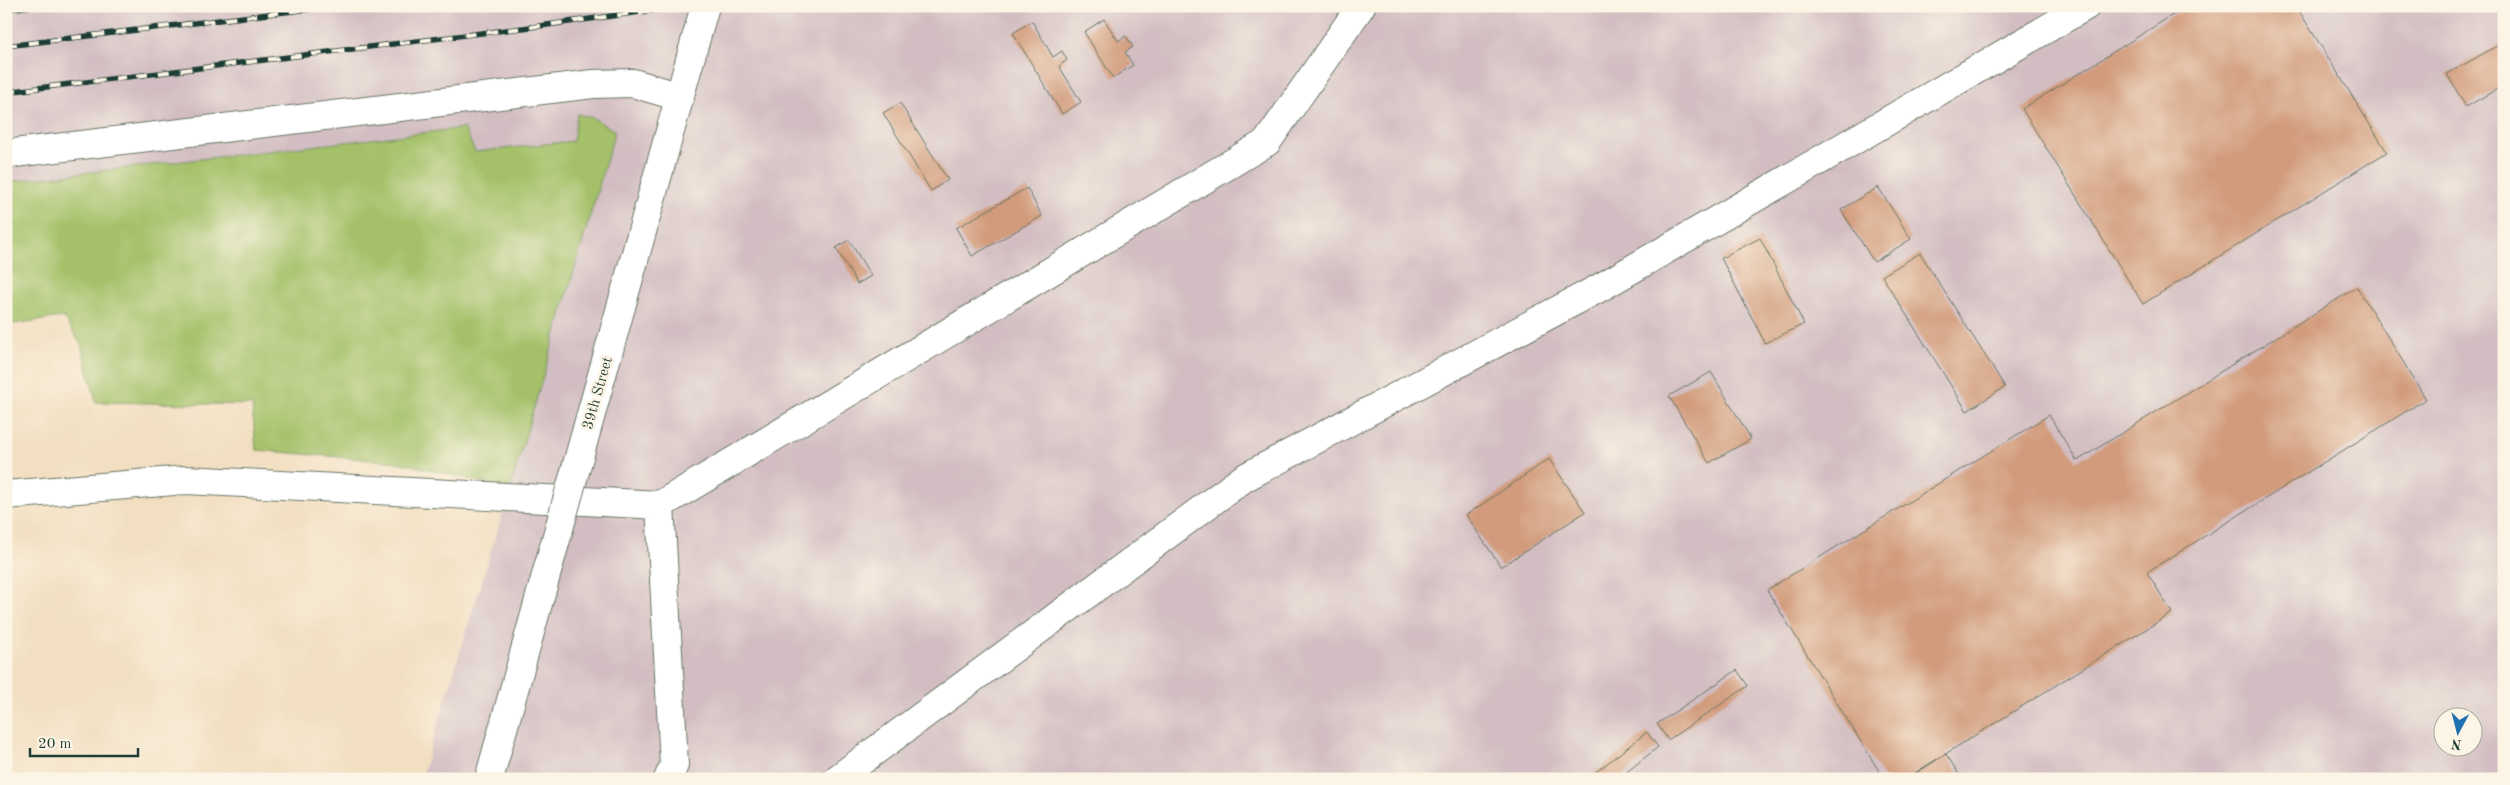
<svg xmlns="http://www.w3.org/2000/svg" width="2510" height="785" viewBox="0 0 2510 785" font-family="'Old Standard TT',serif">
<rect width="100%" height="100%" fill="#fcf5e5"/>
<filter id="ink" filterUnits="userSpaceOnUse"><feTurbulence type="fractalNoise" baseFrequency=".02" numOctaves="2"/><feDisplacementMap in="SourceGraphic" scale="10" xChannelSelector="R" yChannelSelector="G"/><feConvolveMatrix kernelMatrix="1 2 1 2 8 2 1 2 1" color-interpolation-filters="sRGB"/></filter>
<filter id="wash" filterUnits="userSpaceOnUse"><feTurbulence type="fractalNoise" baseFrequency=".0096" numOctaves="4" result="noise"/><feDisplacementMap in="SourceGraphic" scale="20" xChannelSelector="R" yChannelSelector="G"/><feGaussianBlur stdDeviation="1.12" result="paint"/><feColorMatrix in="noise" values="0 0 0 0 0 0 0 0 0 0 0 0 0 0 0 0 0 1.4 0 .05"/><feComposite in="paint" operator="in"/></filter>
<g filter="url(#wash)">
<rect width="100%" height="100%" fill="#f2dec0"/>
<path fill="#d2bec2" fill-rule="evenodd" d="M6 6H2504V779H421L510 489 615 131 593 118 577 114 573 141 475 152 463 128 6 182ZM2442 718H2472V748H2442Z"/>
<path fill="#a4c169" stroke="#627f4e" d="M577 114 593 118 615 131 510 489 398 462 256 450 252 405 96 402 81 344 63 317 6 325V182L464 128 475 152 573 141Z"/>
<g id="blocks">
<path fill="#d19b7c" d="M2187 6H2296L2387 152 2143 304 2022 109Z
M1104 19 1118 41 1126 36 1133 47 1125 52 1133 65 1113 78 1084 32Z
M1032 21 1053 57 1062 51 1067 60 1059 66 1081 102 1062 114 1013 33Z
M2504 42V85L2466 107 2447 74Z
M900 103 948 180 931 191 883 113Z
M1878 187 1911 239 1874 262 1841 210Z
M1027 188 1042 216 972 256 956 228Z
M1760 238 1804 324 1765 343 1721 258Z
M849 240 871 276 857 284 836 248Z
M1920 253 2005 387 1967 411 1882 276Z
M2357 287 2426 399 2147 572 2172 613 1905 779H1884L1767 590 2049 415 2077 461Z
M1711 372 1751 439 1709 463 1669 396Z
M1549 459 1585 512 1501 567 1466 515Z
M1737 670 1748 686 1668 740 1657 724Z
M1647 732 1658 747 1618 779H1587Z
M1946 754 1962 779H1907Z"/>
</g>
</g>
<g filter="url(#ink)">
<use href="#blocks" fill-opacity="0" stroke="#697565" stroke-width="1"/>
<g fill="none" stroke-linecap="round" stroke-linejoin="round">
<defs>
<path id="minor" d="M6 154 593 84 633 83 680 97
M6 495 186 480 660 505 1267 142 1361 6
M660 505 674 765 668 779
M837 779 1244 478 1603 286 2086 6"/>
<path id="major" d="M607 357 705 6"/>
</defs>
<use href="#minor" stroke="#697565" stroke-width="30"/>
<use href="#major" stroke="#697565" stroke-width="30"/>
<use href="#minor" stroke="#fff" stroke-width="28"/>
<use href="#major" stroke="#fff" stroke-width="28"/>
<defs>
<path id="rail" d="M6 9 32 6
M6 46 334 6
M6 92 547 25 683 6"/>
</defs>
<use href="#rail" stroke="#1f3d34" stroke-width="5.5"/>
<use href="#rail" stroke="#fcf5e5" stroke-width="4" stroke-dasharray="11" stroke-linecap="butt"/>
<defs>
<path id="major-bridge" d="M489 779 607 357"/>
</defs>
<use href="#major-bridge" stroke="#697565" stroke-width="30" stroke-linecap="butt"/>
<use href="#major-bridge" stroke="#fff" stroke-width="28"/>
</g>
</g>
<g text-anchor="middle" stroke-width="5" stroke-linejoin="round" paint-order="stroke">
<g font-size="15" fill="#1f3d34" stroke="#fcf5e5">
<text transform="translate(597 393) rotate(-74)" y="5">39th Street</text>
</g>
</g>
<rect width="2510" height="785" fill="none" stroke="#fcf5e5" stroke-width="25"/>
<g transform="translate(2458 732) rotate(187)"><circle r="24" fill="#fcf5e5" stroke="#a4ab9e"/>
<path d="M0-4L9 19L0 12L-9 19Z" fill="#1f6fb2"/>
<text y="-8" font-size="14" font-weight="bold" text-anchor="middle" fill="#1f3d34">N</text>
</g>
<path d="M30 748v8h108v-8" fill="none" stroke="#1f3d34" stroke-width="2.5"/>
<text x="38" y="748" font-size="15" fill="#1f3d34" stroke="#fcf5e5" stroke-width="4" paint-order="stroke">20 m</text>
</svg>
